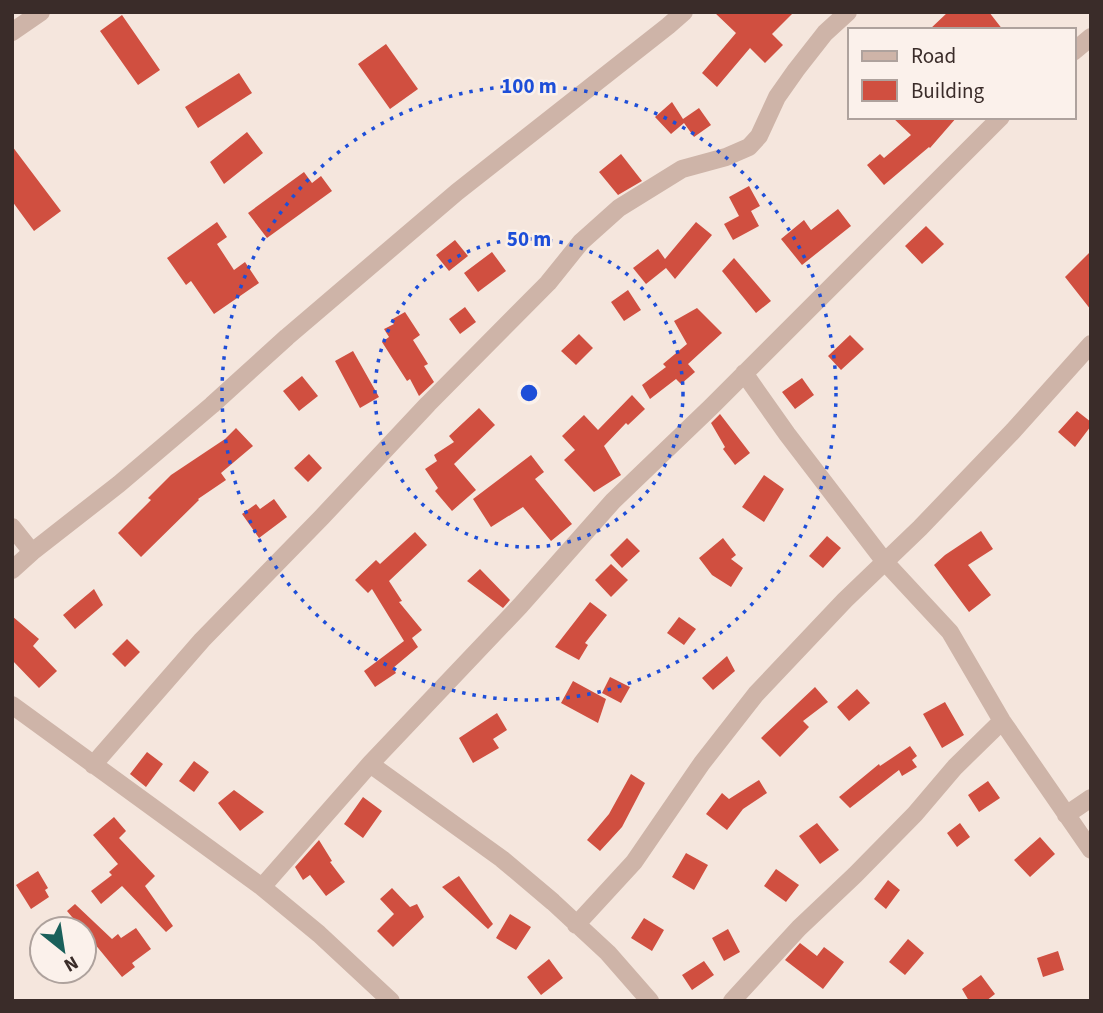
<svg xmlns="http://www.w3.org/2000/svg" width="1103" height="1013" viewBox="0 0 1103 1013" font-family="'Source Sans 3',sans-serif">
<rect width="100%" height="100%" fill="#f5e6dd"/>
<path fill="#d04f40" d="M714 12H794L772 34 783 45 765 63 750 48 717 87 702 73 736 33Z
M948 12H989L1003 30H929Z
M122 15 160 70 138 85 100 31Z
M386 44 418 89 390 109 358 64Z
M239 73 252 93 198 128 185 107Z
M672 102 683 119 699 108 711 125 694 137 684 123 671 134 655 117Z
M892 117H957L930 148 929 147 884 185 867 165 880 154 884 158 911 135Z
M247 132 263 153 224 184 210 162Z
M12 146 61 211 34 231 12 201Z
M621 154 642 181 618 195 599 172Z
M304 172 312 183 321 176 332 191 267 238 248 213Z
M749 186 760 206 751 211 759 226 733 240 724 224 739 216 729 197Z
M838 209 851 226 802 265 781 239 804 220 811 230Z
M217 222 227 237 217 244 234 270 245 262 259 283 214 314 191 281 186 285 167 258Z
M696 222 712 235 675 279 666 268 646 284 633 268 658 249 665 259Z
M926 226 944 244 922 264 905 246Z
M455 240 468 256 449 271 436 255Z
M1091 251V310L1065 277Z
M492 252 506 271 478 292 464 273Z
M734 258 771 301 756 313 722 271Z
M628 290 641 310 624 321 611 302Z
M465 307 476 322 460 334 449 319Z
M697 308 722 333 688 364 695 372 681 384 676 379 650 399 642 385 666 367 663 364 687 344 674 321Z
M405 312 420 335 413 340 428 364 424 366 434 382 419 396 410 379 407 381 382 342 389 337 384 329 394 324 391 320Z
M579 334 593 348 576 365 561 351Z
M850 335 864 349 841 370 828 356Z
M353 351 379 397 360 408 335 361Z
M302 376 318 396 299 411 283 391Z
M802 378 814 395 795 409 782 392Z
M632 395 645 409 628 425 626 423 604 446 621 475 594 492 564 460 575 450 562 436 584 415 598 430Z
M479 408 495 425 454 464 476 490 452 511 435 491 438 488 425 469 437 461 434 455 454 442 449 436Z
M1077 411 1091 422V426L1075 447 1058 432Z
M720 414 750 453 735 465 723 449 725 447 711 423Z
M236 428 253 446 221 473 226 480 198 499 199 500 141 557 118 533 151 500 148 498 171 475 225 439Z
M309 454 322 468 308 482 294 468Z
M531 455 544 472 535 479 572 524 551 541 523 507 491 527 473 499Z
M764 475 784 489 764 522 742 507Z
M274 499 287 517 259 538 242 514 256 504 260 509Z
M981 531 993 549 968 565 991 595 969 612 934 565 945 555Z
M415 532 427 545 389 581 402 601 399 602 422 630 412 638 418 647 393 668 396 673 375 687 364 671 404 641 372 589 368 593 355 580 376 560 380 564Z
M827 536 841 548 823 568 809 556Z
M627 538 640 551 622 568 610 555Z
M723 538 736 555 731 559 743 568 731 587 712 575 699 558Z
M611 564 628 580 611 597 595 580Z
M480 569 510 600 503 608 467 581Z
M94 589 103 605 75 629 63 615Z
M590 602 607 615 585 643 588 645 579 660 555 647Z
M12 616 39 639 33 646 57 671 39 688 12 660Z
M679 617 696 629 684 645 667 633Z
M127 639 140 652 125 667 112 654Z
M727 656 735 671 713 690 702 678Z
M610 677 630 687 621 703 602 693Z
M573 681 606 699 598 723 561 703Z
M815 687 828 702 803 721 809 727 780 757 761 738Z
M857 689 870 703 849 721 837 707Z
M945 702 964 735 942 748 923 714Z
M497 713 507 730 493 739 499 748 473 763 459 738Z
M910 746 917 756 912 760 917 767 902 776 899 770 850 808 839 797 879 764 880 766Z
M147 752 163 764 146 787 130 774Z
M194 761 209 772 194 792 179 781Z
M631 774 645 783 622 827 600 851 587 840 609 814Z
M759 780 767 793 743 809 727 830 706 814 722 793 729 799Z
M988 781 1000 798 979 812 968 795Z
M234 790 264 812 240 831 218 803Z
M363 797 382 811 363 838 344 824Z
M114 817 126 831 119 838 155 876 145 886 173 926 166 932 122 886 101 904 91 891 112 875 109 872 118 864 93 835Z
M817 823 839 850 820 864 799 836Z
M960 823 970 837 957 847 947 833Z
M1040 837 1055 854 1030 877 1014 860Z
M319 840 332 861 330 862 345 882 326 896 310 875 303 880 295 867Z
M686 853 708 865 694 890 672 877Z
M776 869 799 885 786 902 764 886Z
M38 871 48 888 45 890 49 897 31 909 16 885Z
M459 876 493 924 488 929 442 887Z
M888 880 900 890 886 909 874 899Z
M392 888 410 907 417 904 424 917 393 947 377 931 394 914 380 899Z
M75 904 112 939 118 934 121 938 136 928 151 949 132 963 135 967 122 977 94 943 84 953V929H82L67 911Z
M510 914 531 927 516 950 496 938Z
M644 918 664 930 652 951 631 938Z
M728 929 740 952 724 961 712 938Z
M908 939 924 953 905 975 889 962Z
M800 943 817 956 824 947 844 962 823 989 785 960Z
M1058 951 1064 970 1043 977 1037 958Z
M549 959 563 978 541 995 527 977Z
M704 961 714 975 692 990 682 975Z
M981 975 995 994 986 1001H969L962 989Z"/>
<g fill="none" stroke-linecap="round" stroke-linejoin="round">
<path stroke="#ceb4a8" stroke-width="18" d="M12 32 41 12
M1073 52 1091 37
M744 373 787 434 885 562 950 632 1002 721 1091 850
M12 527 32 552
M12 570 32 552 119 484 212 405 287 337 457 192 668 26 684 12
M12 705 262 887 319 934 391 1001
M370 764 502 859 553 902 608 953 650 1001
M93 765 202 640 322 517 428 404 548 283 581 242 619 208 682 169 726 157 749 147 759 136 777 97 796 70 825 33 848 12
M1066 815 1091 798
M262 887 370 764 520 606 613 501 711 407 1001 117
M576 925 634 862 702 763 756 694 845 600 920 528 1013 431 1091 344
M732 1001 799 928 855 875 915 814 955 767 1002 721"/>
</g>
<g fill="none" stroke="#1d4ed8" stroke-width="3.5" stroke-dasharray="3.5 7">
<circle cx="529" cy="393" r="154"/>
<circle cx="529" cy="393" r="307"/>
</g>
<circle cx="529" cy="393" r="10" fill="#1d4ed8" stroke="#fbf1eb" stroke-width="3.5"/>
<g font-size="21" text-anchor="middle" font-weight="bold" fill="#1d4ed8" stroke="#fbf1eb" stroke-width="5" stroke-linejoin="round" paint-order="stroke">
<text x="529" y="93">100 m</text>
<text x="529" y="246">50 m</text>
</g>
<rect width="1103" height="1013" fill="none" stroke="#3a2c29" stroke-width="28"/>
<rect x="848" y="28" width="228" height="91" fill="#fbf1eb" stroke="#aea29d" stroke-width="2"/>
<rect x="862" y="51" width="35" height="10" fill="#ceb4a8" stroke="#aea29d" stroke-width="2"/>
<text x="911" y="63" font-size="21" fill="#3a2c29">Road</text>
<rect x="862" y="80" width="35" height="21" fill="#d04f40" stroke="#aea29d" stroke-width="2"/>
<text x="911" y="98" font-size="21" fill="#3a2c29">Building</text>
<g transform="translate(63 950) rotate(150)"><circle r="33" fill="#fbf1eb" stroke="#aea29d" stroke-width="2"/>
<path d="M0-5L12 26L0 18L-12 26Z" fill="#1a605b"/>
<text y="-10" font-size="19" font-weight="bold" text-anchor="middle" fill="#3a2c29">N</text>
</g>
</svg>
